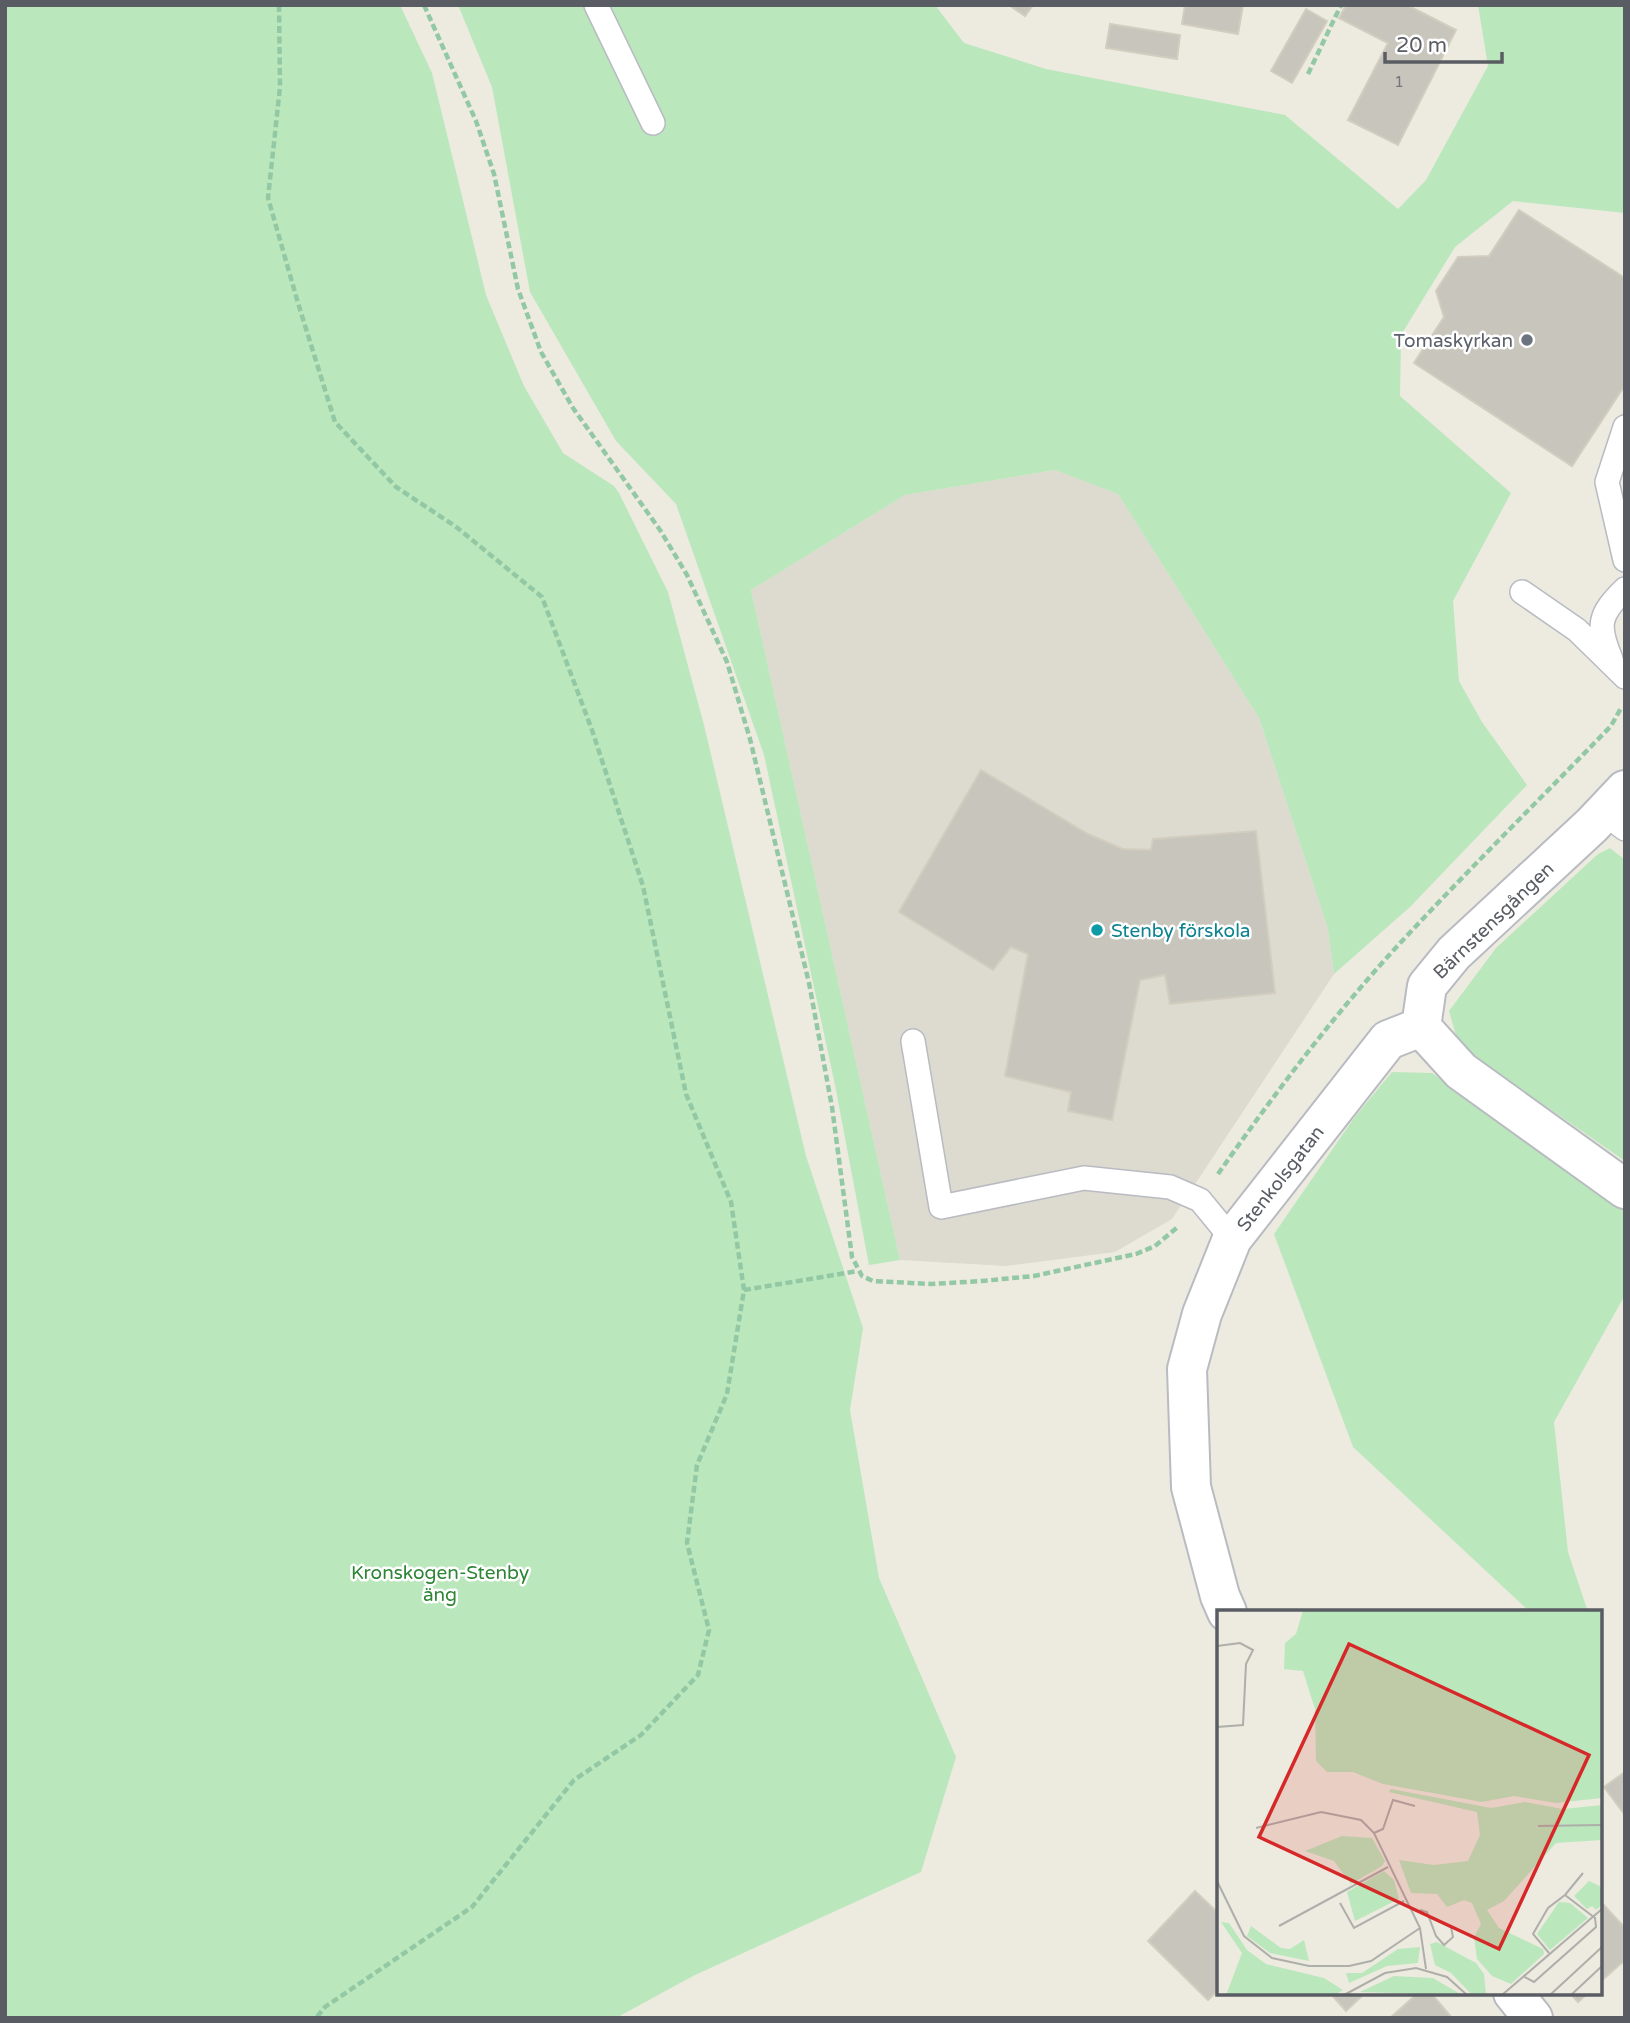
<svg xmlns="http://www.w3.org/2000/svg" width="1630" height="2023" viewBox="0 0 1630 2023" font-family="'Varela Round',sans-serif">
<rect width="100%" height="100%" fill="#edebe0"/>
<path fill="#dddacf" d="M1056 470 1118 494 1259 718 1328 929 1334 974 1172 1219 1115 1252 1006 1266 900 1260 751 590 905 495Z"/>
<path fill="#bbe7bc" d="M5 5H400L432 73 486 295 524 386 563 453 614 486 619 493 668 592 704 725 806 1156 863 1328 850 1410 879 1578 956 1757 921 1872 693 1976 616 2018H5Z
M458 5H935L964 43 1046 69 1285 115 1398 209 1426 180 1488 66 1478 5H1625V213L1513 201 1455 247 1401 335 1400 396 1511 493 1453 601 1459 681 1482 722 1527 785 1410 907 1334 974 1328 929 1259 718 1118 494 1055 470 905 495 751 590 900 1260 869 1265 835 1085 764 755 676 504 616 441 530 292 492 87Z
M1610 848 1625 860V1161L1459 1046 1449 1011 1496 948 1598 854Z
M1392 1072 1432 1073 1625 1205V1295L1554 1422 1568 1552 1588 1612H1530L1353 1447 1274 1234 1354 1118Z"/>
<path fill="#c8c5bd" stroke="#d2cdbe" stroke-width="2" d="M1009 5H1033L1025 16Z
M1185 5H1243L1238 34 1182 24Z
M1346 5H1407L1456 30 1398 145 1348 120 1388 43 1339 18Z
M1306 9 1327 21 1292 83 1271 71Z
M1110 24 1180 35 1177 59 1106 48Z
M1519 210 1625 278V385L1572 466 1414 363 1444 317 1436 291 1458 257 1489 256Z
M981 770 1088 834 1123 849 1151 850 1153 839 1256 831 1275 993 1170 1004 1165 975 1140 980 1112 1120 1068 1111 1071 1092 1005 1076 1028 954 1011 947 993 970 899 912Z
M1625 1772V1815L1604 1787Z
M1195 1891 1219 1914V1989L1208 2000 1148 1941Z
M1600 1901 1625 1928V1960L1600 1982Z
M1330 1993H1365L1346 2011Z
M1418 1993H1431L1452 2018H1390Z
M1570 1993H1588L1578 2002Z"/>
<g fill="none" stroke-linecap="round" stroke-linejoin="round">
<defs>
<path id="service" d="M596 5 653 123
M1625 427 1607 482 1625 560
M1522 592 1577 630 1625 677
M1611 659C1597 626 1598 615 1625 589
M1604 813 1625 829
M913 1041 941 1207 1084 1178 1170 1187 1200 1200 1232 1239"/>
<path id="minor" d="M1625 790 1592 825 1454 953 1427 986 1421 1027 1461 1071 1625 1189
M1227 1612 1220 1596 1191 1487 1187 1369 1202 1314 1232 1239 1388 1040 1421 1027
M1513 1993 1533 2018"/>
</defs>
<use href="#service" stroke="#b8bbc1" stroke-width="26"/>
<use href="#minor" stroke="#b8bbc1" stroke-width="42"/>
<path stroke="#93c8a4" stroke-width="4.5" stroke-dasharray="7 3.5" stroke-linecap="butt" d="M279 5 280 87 268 198 298 303 335 422 396 487 455 526 542 597 592 730 643 886 686 1094 731 1202 744 1290 727 1394 697 1465 687 1543 709 1630 698 1675 641 1735 574 1780 472 1907 325 2007 316 2018
M424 5 476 121 494 174 518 289 541 352 573 408 660 530 687 575 727 662 750 739 809 983 832 1107 852 1257 862 1276 873 1281 931 1284 982 1281 1034 1276 1136 1254 1155 1246 1179 1226
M1308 74 1341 5
M1218 1174C1275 1093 1335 1013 1403 940 1471 867 1542 797 1611 726L1621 708
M744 1290 858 1271"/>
<use href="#service" stroke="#fff" stroke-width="23"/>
<use href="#minor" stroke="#fff" stroke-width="38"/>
</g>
<circle fill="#6b7280" stroke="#fff" stroke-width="2.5" cx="1527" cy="340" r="7"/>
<circle fill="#0f9aa8" stroke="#fff" stroke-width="2.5" cx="1097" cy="930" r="7"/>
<g text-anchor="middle" stroke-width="5" stroke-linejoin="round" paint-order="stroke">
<g font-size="16" fill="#75777a">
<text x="1399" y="87">1</text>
</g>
<g font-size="19" fill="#5b616d" stroke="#fff" text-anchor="end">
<text x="1513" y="347">Tomaskyrkan</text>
</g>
<g font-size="19" fill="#595d63" stroke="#fff">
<text transform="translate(1493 920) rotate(-44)" y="7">Bärnstensgången</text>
<text transform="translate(1280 1178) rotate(-52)" y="7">Stenkolsgatan</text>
</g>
<g font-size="19" fill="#0d838f" stroke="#fff" text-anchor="start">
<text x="1111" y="937">Stenby förskola</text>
</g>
<g font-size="19" fill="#2e8535" stroke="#fff">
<text x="440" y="1579">Kronskogen-Stenby<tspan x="440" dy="22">äng</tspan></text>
</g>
</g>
<g transform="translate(1217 1610)">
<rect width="385" height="385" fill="#edebe0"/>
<path d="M86 0H385V188L339 193 297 186 265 192 166 174 136 162H110L99 151 98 99 86 61 67 59 68 33 79 24ZM174 179 274 198 308 192 346 199 385 195V230L339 233 287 291 270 300 282 318 326 339 327 344 294 374 275 366 260 349 257 327 264 314 255 293 247 290 230 297 220 284 194 283 182 250 217 255 251 251 263 225 260 202 172 182ZM125 226 155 228 168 251 165 256 134 274 117 251 88 241ZM167 261 177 270 182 289 138 311 130 282ZM372 271 385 277V295L379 300 375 296 370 299 357 286ZM342 292 353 293 371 308 333 340 320 324ZM4 312 12 313 30 340 49 354 107 368 126 380 118 385H9L25 343ZM34 316 64 338 73 339 87 330 92 351 53 343 30 326ZM220 332 259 353 267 364 269 385H255L234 363 218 355 213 334ZM203 337 201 353 170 356 132 373 129 363H145L181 339ZM177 366 216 368 245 385 143 382Z" fill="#bbe7bc"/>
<path fill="none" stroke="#aeaeaa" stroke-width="2" d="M0 36 23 33 36 40 29 54 26 115 0 117M321 216 385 215M39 218 104 202 144 210 157 223 203 318 209 359M157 223 166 219 176 190 198 196M0 271 27 326 55 348 92 356H132L154 351 203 318M348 285 366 263M123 293 137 318 187 291M203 300 210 302 219 326 227 335 236 327 234 317 212 307M62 316 171 257M306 366 317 372 379 317 378 308 348 285 331 298 316 324 332 343M127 385 168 363 199 358 230 367 250 385M285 385 385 299M333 385 385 337M354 385 385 356"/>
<path fill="#d62828" fill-opacity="0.15" stroke="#d62828" stroke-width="3.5" d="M132 34 372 145 282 339 42 227Z"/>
<rect width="385" height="385" fill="none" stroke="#595d63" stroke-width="3.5"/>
</g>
<rect width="1630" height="2023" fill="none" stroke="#595d63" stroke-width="14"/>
<path d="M1385 52v10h117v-10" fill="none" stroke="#595d63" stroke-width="3.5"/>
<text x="1396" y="52" font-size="21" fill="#595d63" stroke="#ffffff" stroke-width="5" paint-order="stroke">20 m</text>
</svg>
